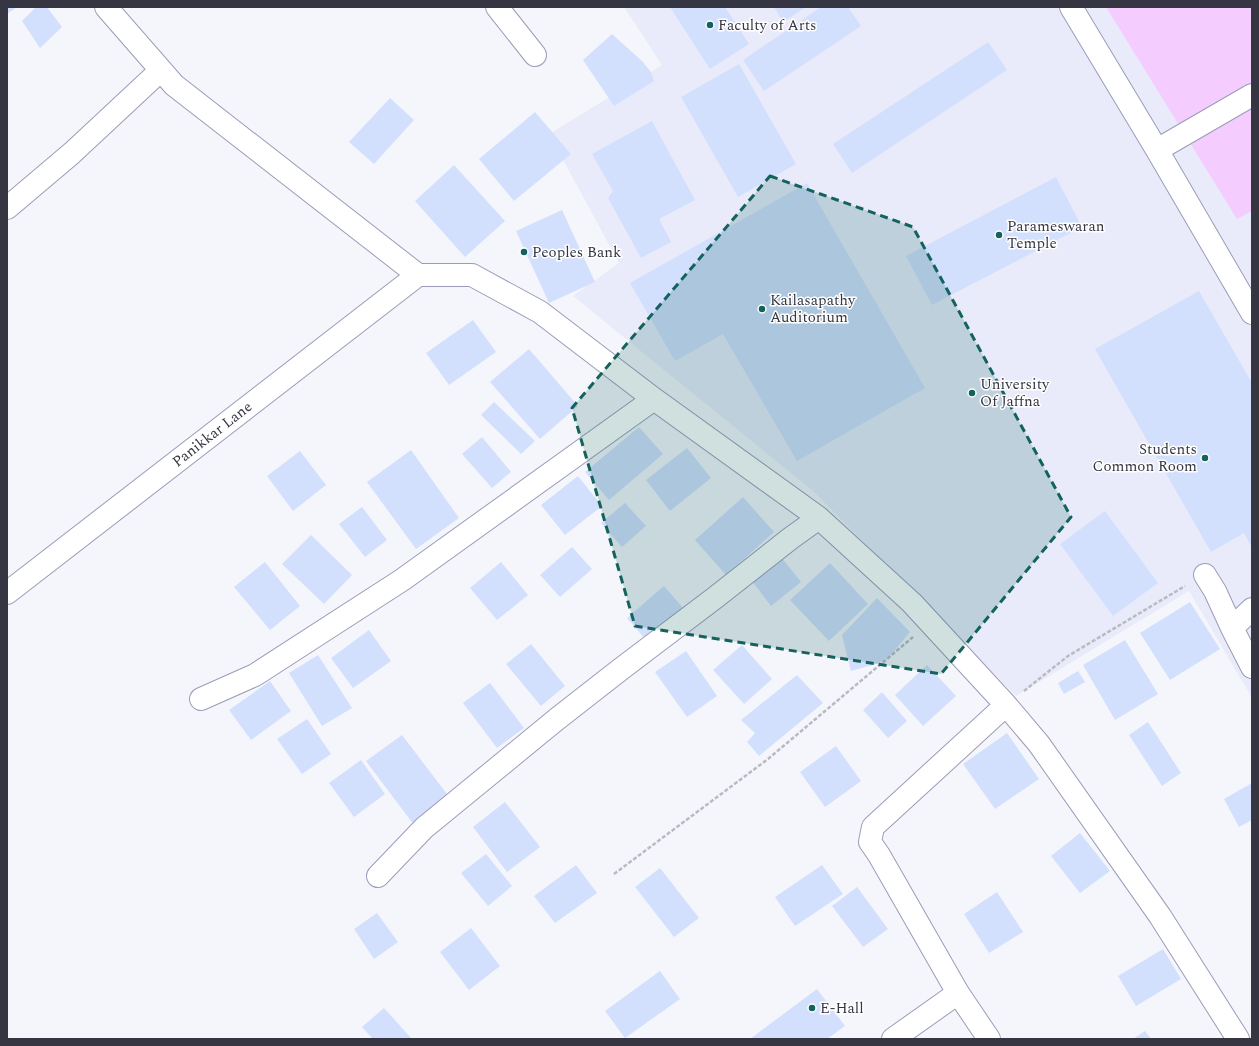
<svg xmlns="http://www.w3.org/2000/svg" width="1259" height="1046" viewBox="0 0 1259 1046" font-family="Spectral,serif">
<rect width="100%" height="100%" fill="#f5f6fc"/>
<path fill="#e9ebfa" d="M624 7H1252V698L1189 591 1016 696 812 490 573 296 619 263 549 134 662 65Z"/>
<path fill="#f5ccfe" d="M1106 7H1252V211L1237 219Z"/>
<path fill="#d2e0fd" d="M7 7H17L7 14Z
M36 7H47L62 27 40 48 22 21Z
M670 7H725L749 44 710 69Z
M774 7H806L783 22Z
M821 7H848L861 26 764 91 743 60Z
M612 34 642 61 651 72 654 81 614 106 583 60Z
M988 42 1007 70 852 173 833 144Z
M739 64 796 164 738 197 681 97Z
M390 98 414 120 374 164 349 142Z
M535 112 571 154 514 201 479 159Z
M652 121 695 200 659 219 671 242 641 258 608 198 613 191 592 154Z
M454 165 505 221 465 257 415 201Z
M1056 177 1082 227 932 305 906 256Z
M807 183 925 388 797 461 723 334 675 361 630 283Z
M562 210 595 282 549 303 516 231Z
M1199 291 1252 383V548L1244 533 1211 552 1095 349Z
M473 320 496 352 449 385 426 353Z
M529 349 578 406 540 439 490 382Z
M494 402 535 441 521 454 481 415Z
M639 427 663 454 609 500 585 472Z
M482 437 511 472 492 488 462 454Z
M687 448 711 478 670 511 646 480Z
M411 450 459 518 416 549 367 482Z
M300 451 326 485 293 511 267 476Z
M578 476 602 506 565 535 541 505Z
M743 497 774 532 726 575 695 540Z
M625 503 646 526 622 547 601 523Z
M362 507 387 540 365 557 339 524Z
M1105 511 1158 583 1113 616 1060 544Z
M311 535 352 575 324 604 282 564Z
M572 547 592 569 560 597 540 575Z
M782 558 801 582 771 606 752 581Z
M265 562 300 606 270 630 234 587Z
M501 562 528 595 497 620 470 588Z
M830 563 868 604 829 641 790 600Z
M664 586 683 608 646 640 627 618Z
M877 598 910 632 889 657 876 664 851 671 842 635Z
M1190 602 1220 649 1170 680 1140 633Z
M369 630 391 661 353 688 331 658Z
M1125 640 1158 694 1115 720 1083 665Z
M531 644 565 686 541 706 506 664Z
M742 645 772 679 744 704 713 670Z
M686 651 717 696 687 717 655 672Z
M318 655 352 708 322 726 289 673Z
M927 665 956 696 923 726 895 695Z
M1078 671 1085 682 1064 694 1058 683Z
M797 675 823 703 759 756 747 742 755 733 741 720Z
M270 681 291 711 251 740 229 710Z
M490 683 524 728 497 748 463 703Z
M882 692 907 721 888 738 863 710Z
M307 719 331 754 302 774 277 739Z
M1148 722 1181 773 1162 786 1129 735Z
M1007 733 1039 779 995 809 963 764Z
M402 735 450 798 414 825 366 761Z
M836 746 861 781 825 807 800 772Z
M361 760 385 794 354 817 329 783Z
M1252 783V820L1239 827 1224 799Z
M505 802 540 847 507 872 473 827Z
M1080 833 1110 871 1080 893 1051 856Z
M486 854 512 886 488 906 461 873Z
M576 865 597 893 555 923 534 896Z
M822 865 843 894 795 926 775 897Z
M660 868 699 918 674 937 635 887Z
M857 887 888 929 863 947 832 906Z
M997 892 1023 932 989 953 964 914Z
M377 913 398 942 374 959 354 929Z
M471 928 500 966 469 990 440 952Z
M1163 949 1181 979 1136 1006 1118 976Z
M660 971 680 999 625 1038 605 1011Z
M817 989 845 1026 827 1039H750Z
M384 1008 412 1039H373L362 1027Z
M1145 1031 1151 1039H1133Z"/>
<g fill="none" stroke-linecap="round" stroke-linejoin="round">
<defs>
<path id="minor" d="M106 7 174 85 418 275H472L540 312 654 399 819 518 912 603 1006 705 873 827 870 842 879 855 958 993 989 1039
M497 7 535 55
M1071 7 1157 150 1252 313
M1157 150 1252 95
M7 208 72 153 161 70
M1205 575 1215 591 1232 628
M7 593 418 275
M1252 609 1232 628 1252 667
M201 699 255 675 402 580 654 399
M1006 705 1039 744 1160 916 1238 1039
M378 876 424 828 557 719 621 669 716 597 791 538 819 518
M893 1039 958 993"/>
</defs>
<use href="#minor" stroke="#9a9cb9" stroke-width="24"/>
<path stroke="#b9bac2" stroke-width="2.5" stroke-dasharray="4 2" stroke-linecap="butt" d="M1024 691 1068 656 1185 586
M614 874 768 759 913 637"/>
<use href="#minor" stroke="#fff" stroke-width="22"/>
</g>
<path fill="#14625d" fill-opacity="0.2" stroke="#14625d" stroke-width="3" stroke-dasharray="8 5" stroke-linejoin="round" d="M770 176 913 227 1071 517 941 674 635 626 572 408Z"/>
<g fill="#14625d" stroke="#fff" stroke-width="1.5">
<circle cx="710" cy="25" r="4"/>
<circle cx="999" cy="235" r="4"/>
<circle cx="524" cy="252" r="4"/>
<circle cx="762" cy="309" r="4"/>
<circle cx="972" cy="393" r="4"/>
<circle cx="1205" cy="458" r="4"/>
<circle cx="812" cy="1008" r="4"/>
</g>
<g text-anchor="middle" stroke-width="3" stroke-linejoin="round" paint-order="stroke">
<g font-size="15" fill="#353642" stroke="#fff" text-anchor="start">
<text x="718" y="30">Faculty of Arts</text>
<text x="1007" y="231">Parameswaran<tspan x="1007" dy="17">Temple</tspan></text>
<text x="532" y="257">Peoples Bank</text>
<text x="770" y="305">Kailasapathy<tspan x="770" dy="17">Auditorium</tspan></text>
<text x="980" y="389">University<tspan x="980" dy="17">Of Jaffna</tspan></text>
<text x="1197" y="454" text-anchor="end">Students<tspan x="1197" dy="17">Common Room</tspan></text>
<text x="820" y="1013">E-Hall</text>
</g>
<g font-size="15" fill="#353642" stroke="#fff">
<text transform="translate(212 434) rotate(-38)" y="5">Panikkar Lane</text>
</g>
</g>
<rect width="1259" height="1046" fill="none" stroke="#353642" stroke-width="16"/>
</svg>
